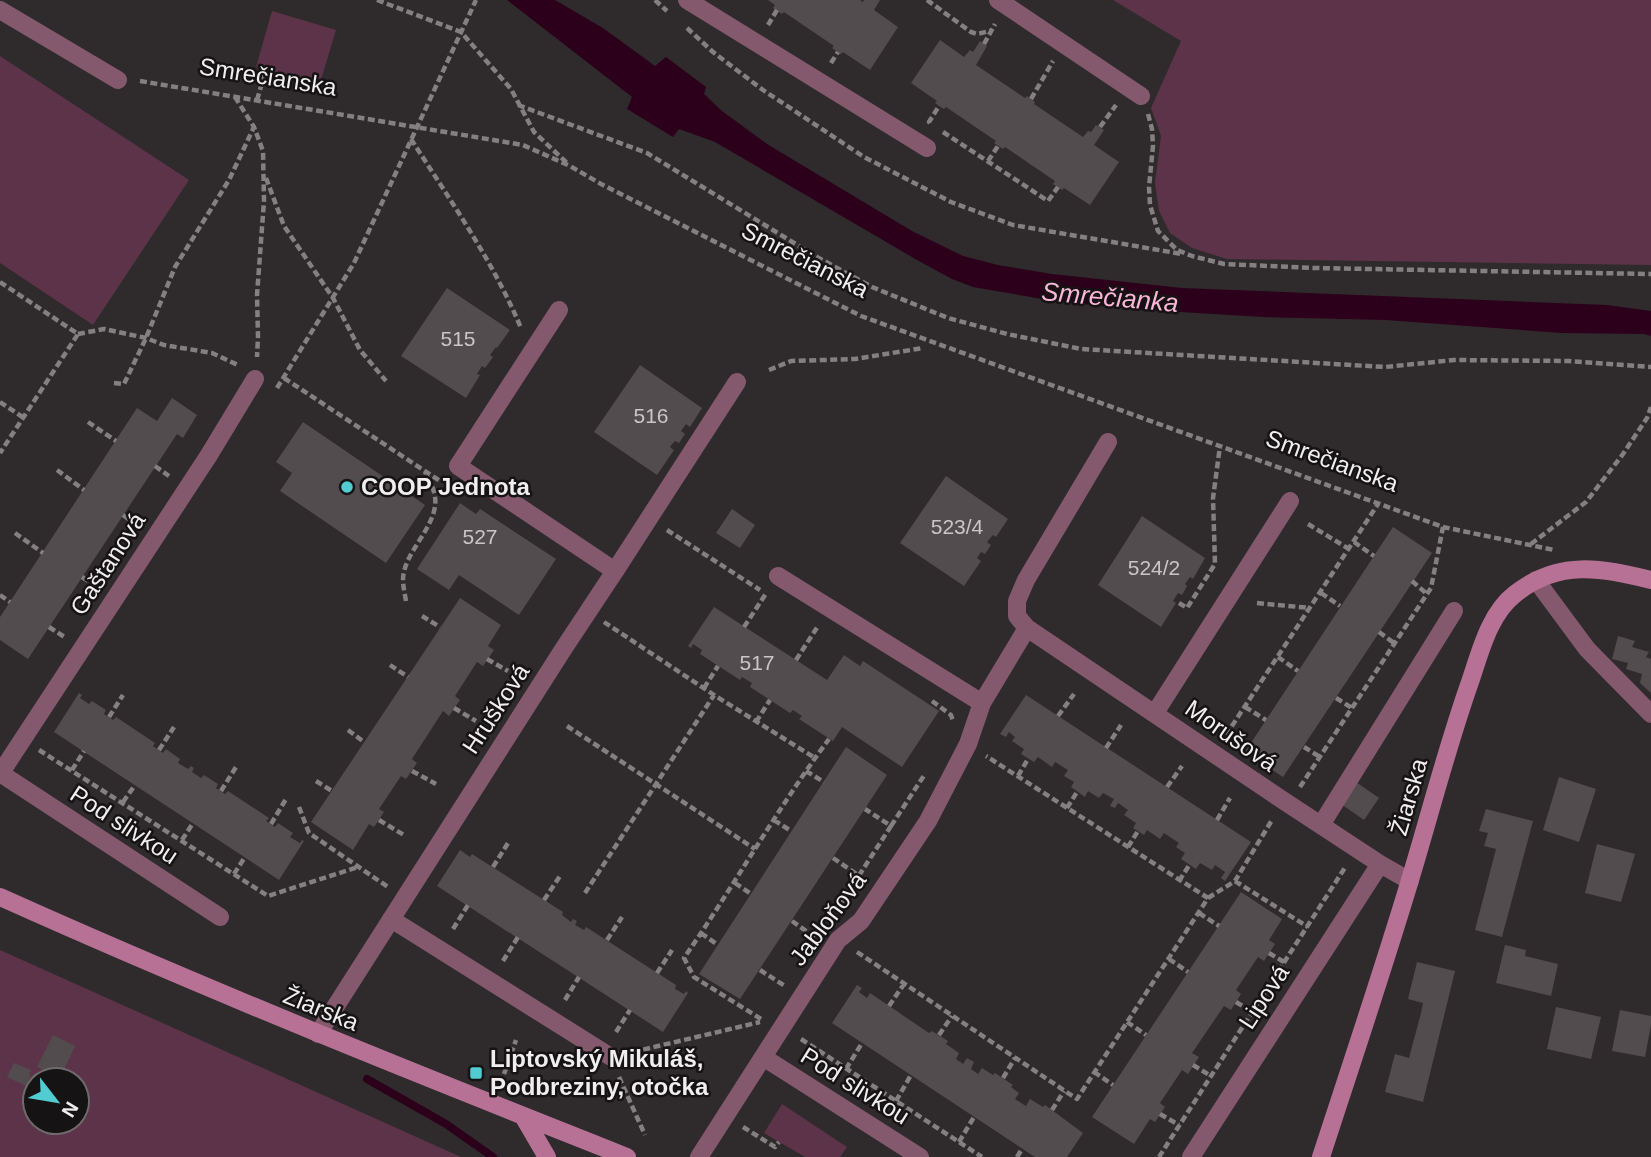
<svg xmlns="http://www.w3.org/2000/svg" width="1651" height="1157" viewBox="0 0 1651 1157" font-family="Helvetica,sans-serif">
<rect width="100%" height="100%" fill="#2f2a2c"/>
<path fill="#5d3349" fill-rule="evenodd" d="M1113 0H1651V265L1227 259 1192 248 1170 233 1159 211 1155 183 1161 136 1151 108 1181 41Z
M272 11 336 30 320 83 256 67Z
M0 56 189 180 93 325 0 263Z
M0 950 461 1157H0ZM35 1080H77V1122H35Z
M782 1104 847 1147 840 1157H805L764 1133Z"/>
<path fill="#2c001a" d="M507 0H555L603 28 655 66 666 57 706 87 704 94 722 111 767 144 912 231 963 256 998 265 1052 274 1182 288 1607 305 1651 311V336L1644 334 1562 333 1386 320 1263 317 1131 309 1054 301 973 287 952 279 917 260 715 142 679 129 673 137 627 109 632 97Z"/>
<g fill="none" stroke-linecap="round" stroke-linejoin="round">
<path stroke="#2c001a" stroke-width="8" d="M367 1079 446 1124 493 1157"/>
</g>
<path fill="#524c4f" d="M768 0H860L863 2 864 0H880L874 10 898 27 870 70 843 52 841 54 832 48 834 46 784 12 782 14 773 8 775 5Z
M940 40 964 57 970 50 973 52 980 41 987 46 976 65 1025 98 1027 96 1035 102 1034 104 1083 137 1088 131 1091 132 1096 125 1104 130 1094 145 1119 162 1090 205 1064 188 1062 190 1053 184 1055 181 1005 147 1003 149 994 143 996 141 946 107 944 109 939 106 935 103 937 101 911 83Z
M447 288 510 330 497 348 496 347 490 355 493 357 485 368 482 366 477 374 480 375 466 398 401 356Z
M640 365 702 408 690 427 686 424 681 431 685 434 679 443 675 441 672 444 670 447 674 450 657 475 594 432Z
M172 398 197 415 183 438 177 434 28 659 0 640V617L137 408 157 421Z
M303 422 425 505 386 563 280 491 292 473 276 462Z
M946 476 1008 519 996 537 993 535 987 542 991 545 985 554 981 552 977 558 981 561 964 586 900 543Z
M460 503 476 514 480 509 556 559 519 615 459 575 449 590 417 569Z
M732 509 755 525 740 548 716 533Z
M1142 516 1205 558 1193 579 1190 577 1185 584 1187 586 1182 595 1178 593 1173 601 1176 603 1161 627 1098 585Z
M1393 527 1432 553 1283 777 1245 752Z
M460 598 501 625 488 646 494 650 483 666 477 662 455 696 460 700 449 716 443 711 412 759 417 763 406 779 401 776 379 809 384 812 374 827 369 824 353 850 311 822Z
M714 607 827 680 844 655 860 666 863 661 939 711 902 767 842 727 833 741 799 719 802 716 793 710 790 713 750 687 752 683 742 677 740 680 700 654 702 650 693 644 691 648 688 646Z
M1618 636 1635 641 1632 647 1649 652 1646 657 1651 659V693L1640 683 1642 674 1626 669 1628 663 1612 659Z
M79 693 82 695 80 698 89 704 92 701 106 710 104 714 113 720 116 717 155 743 153 746 159 750 163 753 166 749 180 759 178 763 188 769 191 766 194 768 192 772 201 778 204 775 218 784 216 788 225 794 228 791 269 818 266 821 275 827 278 823 293 833 290 837 300 843 302 840 304 841 279 880 54 732Z
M1026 695 1251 842 1225 881 1221 878 1225 872 1215 865 1212 870 1200 863 1196 869 1181 859 1185 853 1176 847 1179 843 1164 833 1160 839 1147 830 1144 835 1133 828 1136 823 1124 815 1128 810 1118 803 1115 808 1110 806 1114 799 1103 793 1099 798 1088 791 1085 797 1071 787 1074 782 1064 776 1068 770 1055 762 1052 767 1038 757 1034 762 1021 754 1024 749 1012 741 1015 737 1009 732 1006 737 1000 734Z
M846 747 887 775 740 999 699 974Z
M1559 777 1596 789 1579 842 1543 830Z
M1356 782 1379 798 1364 820 1341 804Z
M1486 809 1533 821 1502 937 1475 930 1496 849 1484 846 1488 833 1479 831Z
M1597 844 1635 854 1621 902 1585 893Z
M460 850 470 857 472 854 563 912 562 915 571 922 573 919 577 921 575 925 584 930 586 927 676 985 675 989 684 994 686 991 688 993 663 1032 437 886Z
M1241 892 1282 919 1269 940 1275 944 1264 961 1258 957 1236 990 1241 994 1231 1010 1224 1006 1192 1053 1199 1057 1188 1074 1182 1070 1160 1103 1165 1107 1155 1122 1150 1119 1134 1144 1092 1117Z
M1505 945 1526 950 1525 956 1558 964 1551 996 1496 983Z
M1417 962 1455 971 1423 1102 1385 1092 1395 1054 1409 1058 1421 1013 1423 1003 1408 999Z
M857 985 862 988 859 992 867 998 870 993 929 1033 932 1031 948 1041 946 1044 959 1053 956 1059 963 1064 967 1058 974 1062 971 1069 978 1074 982 1068 993 1075 995 1073 1013 1085 1011 1087 1019 1093 1015 1099 1026 1106 1030 1099 1043 1107 1045 1105 1083 1133 1067 1157H1035L832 1023Z
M1556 1007 1601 1017 1591 1059 1547 1049Z
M1620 1010 1651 1016V1025L1645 1057 1612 1051Z
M53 1035 75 1046 60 1078 37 1067Z
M14 1063 31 1070 29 1074 31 1075 26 1086 7 1077Z"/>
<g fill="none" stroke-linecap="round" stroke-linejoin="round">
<path stroke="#848082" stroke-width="4.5" stroke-dasharray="7 3.5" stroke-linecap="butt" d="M377 0 461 32 511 89 534 132 567 163
M655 0 667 11
M927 0 971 32 977 34 990 31
M768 25 777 10
M687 28 713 52 763 90 864 157 951 202 1013 225 1182 254
M984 44 995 24
M831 63 838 52
M140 81 523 145 570 166 601 184 861 316 1443 527 1554 550
M235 97 254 127 263 151 264 201 257 295 258 337 257 357
M1031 99 1053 61
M257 100 266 69
M518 105 647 153 817 257 872 287 948 318 1007 334 1081 349 1385 367 1454 360 1569 361 1651 367
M1148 114 1152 129 1153 146 1149 187 1150 205 1158 231 1177 250 1192 256 1224 264 1315 268 1651 274
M930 123 929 122 939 106
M1100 127 1116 105
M943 132 1048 201 1058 187
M411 139C450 200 493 261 521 328
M988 161 998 146
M266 178 284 226 333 298 360 350 386 381
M0 282 78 334 0 453
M78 334 104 329 146 338 164 345 212 353 238 365
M769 370 791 361 855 359 923 348
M284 378 440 481
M114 383 124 384 146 338 175 267 229 180 254 127
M277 388 354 263 476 0
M0 402 24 418
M88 422 116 441
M155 466 169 476
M57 470 84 490
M123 515 137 525
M1308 524 1349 549
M667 530 760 590
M15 533 43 553
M1354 542 1374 556
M1531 544 1586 502 1623 454 1647 418 1651 407
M82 577 99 588
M1412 581 1427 594
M1321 593 1340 606
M0 595 10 602
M406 601C404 589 401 579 405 568 412 544 442 519 434 492 432 485 428 478 425 472
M1179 603 1187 608 1215 564 1213 498 1220 446
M1257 603 1310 608
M422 616 440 627
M604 622 714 695 815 758
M49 627 66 638
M744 627 767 592
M1379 632 1394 643
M1278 657 1298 671
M487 659 508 671
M796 660 818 626
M390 665 408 677
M704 688 718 666
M1336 698 1352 708
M932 701 951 715 953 721
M1245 707 1266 720
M454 708 476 721
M1058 716 1074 694
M109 717 123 695
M756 722 770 700
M567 726 755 849
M348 730 364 742
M1226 735 1378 504
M1304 747 1320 757
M1106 748 1121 725
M39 750 268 896 358 867
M159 750 174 727
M72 770 84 751
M412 771 436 784
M806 771 824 782
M1018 776 1028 759
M316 781 332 791
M1167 787 1182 766
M1300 787 1431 588 1443 527
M221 791 236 767
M123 802 135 785
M299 807 309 833 388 887
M1067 808 1077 792
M379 820 404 835
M774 820 791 831
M1217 820 1230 798
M271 824 286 799
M891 826 925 774
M182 840 193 823
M1128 847 1138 831
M833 858 858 875
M493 867 508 843
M234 874 245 857
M1179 881 1190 864
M1235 881 1308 927
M735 883 751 894
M585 893 714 695
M1208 898 1235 881 1272 820
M544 900 560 876
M836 911 891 826 865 809
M1199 913 1219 926
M792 921 816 938
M453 929 468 905
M701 933 718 945
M607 940 622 917
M857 952 1077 1099 1208 898 986 756
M1269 953 1284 962
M1169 959 1188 972
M503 961 518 937
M760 970 785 986
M657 973 672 950
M565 1000 579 977
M1236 1002 1252 1012
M889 1006 904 984
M761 1019 694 977 684 958C734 886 777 809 829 739
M1127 1022 1146 1035
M616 1032 630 1010
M939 1035 952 1016
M801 1039 982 1157
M633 1052 760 1022
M1193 1065 1211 1076
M846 1069 862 1043
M1094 1072 1113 1085
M504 1074 516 1040
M619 1077 645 1135
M1003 1078 1015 1058
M896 1101 911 1075
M1052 1110 1064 1091
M1160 1114 1179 1125
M743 1127 775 1147 779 1142
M959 1142 974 1117
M1017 1157 1022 1149
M1159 1157 1346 866"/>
<path stroke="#84596e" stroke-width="18" d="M687 0 927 148
M998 0 1141 96
M0 10 118 80
M1108 442 1026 580 1017 601V616L1027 628 1284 801 1380 864 1410 881
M615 571 737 382
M778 576 982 703
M1536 580 1587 649 1651 714
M1155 713 1290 501
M0 773 220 917
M0 774 209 455 255 379
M1321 825 1454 611
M391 919 611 1057
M318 1034 564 648 615 571 458 466 559 310
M763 1057 920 1157
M699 1157 838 940 861 921 928 821 968 744 982 703 1027 628
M1191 1157 1380 864"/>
<path stroke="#b67194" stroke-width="18" d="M0 897C207 990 417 1074 627 1157
M523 1116 547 1157
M1321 1157C1351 1065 1382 973 1410 880 1430 814 1447 747 1470 682 1480 653 1489 614 1515 594 1559 559 1601 568 1651 580"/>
</g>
<g fill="#51ccd1" stroke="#161314" stroke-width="2.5">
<circle cx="347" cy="487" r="7"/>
<rect x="469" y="1066" width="14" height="14" rx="3.5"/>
</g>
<g text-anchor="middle" stroke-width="5" stroke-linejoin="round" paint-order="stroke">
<g font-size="21" fill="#c9c6c7">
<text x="458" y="346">515</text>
<text x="651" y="423">516</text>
<text x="957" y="534">523/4</text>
<text x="480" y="544">527</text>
<text x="1154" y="575">524/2</text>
<text x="757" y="670">517</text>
</g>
<g font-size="24" fill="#f1eeef" stroke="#161314">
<text transform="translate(268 77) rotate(9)" y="8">Smrečianska</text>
<text transform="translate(805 260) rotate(27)" y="8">Smrečianska</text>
<text transform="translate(1332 461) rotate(20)" y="8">Smrečianska</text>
<text transform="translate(108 564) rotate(-57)" y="8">Gaštanová</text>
<text transform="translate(496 709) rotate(-57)" y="8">Hrušková</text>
<text transform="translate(1231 736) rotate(35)" y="8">Morušová</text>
<text transform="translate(1409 797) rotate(-74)" y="8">Žiarska</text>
<text transform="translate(124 825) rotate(33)" y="8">Pod slivkou</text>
<text transform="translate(828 919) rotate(-53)" y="8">Jabloňová</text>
<text transform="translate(1264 997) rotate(-57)" y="8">Lipová</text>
<text transform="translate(321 1009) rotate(22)" y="8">Žiarska</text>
<text transform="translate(855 1086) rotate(32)" y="8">Pod slivkou</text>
</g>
<g font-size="24" font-weight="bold" fill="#f1eeef" stroke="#161314" text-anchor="start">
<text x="361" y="495">COOP Jednota</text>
<text x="490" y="1067">Liptovský Mikuláš,<tspan x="490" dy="28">Podbreziny, otočka</tspan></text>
</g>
<g font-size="26" font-style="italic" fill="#fbb6d7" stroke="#161314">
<text transform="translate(1110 297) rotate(5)" y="9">Smrečianka</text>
</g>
</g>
<g transform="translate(56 1101) rotate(121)"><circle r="33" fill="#161314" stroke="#6e6b6c" stroke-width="2"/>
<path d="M0-5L12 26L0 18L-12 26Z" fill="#51ccd1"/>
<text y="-10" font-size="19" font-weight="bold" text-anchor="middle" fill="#f1eeef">N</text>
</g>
</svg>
